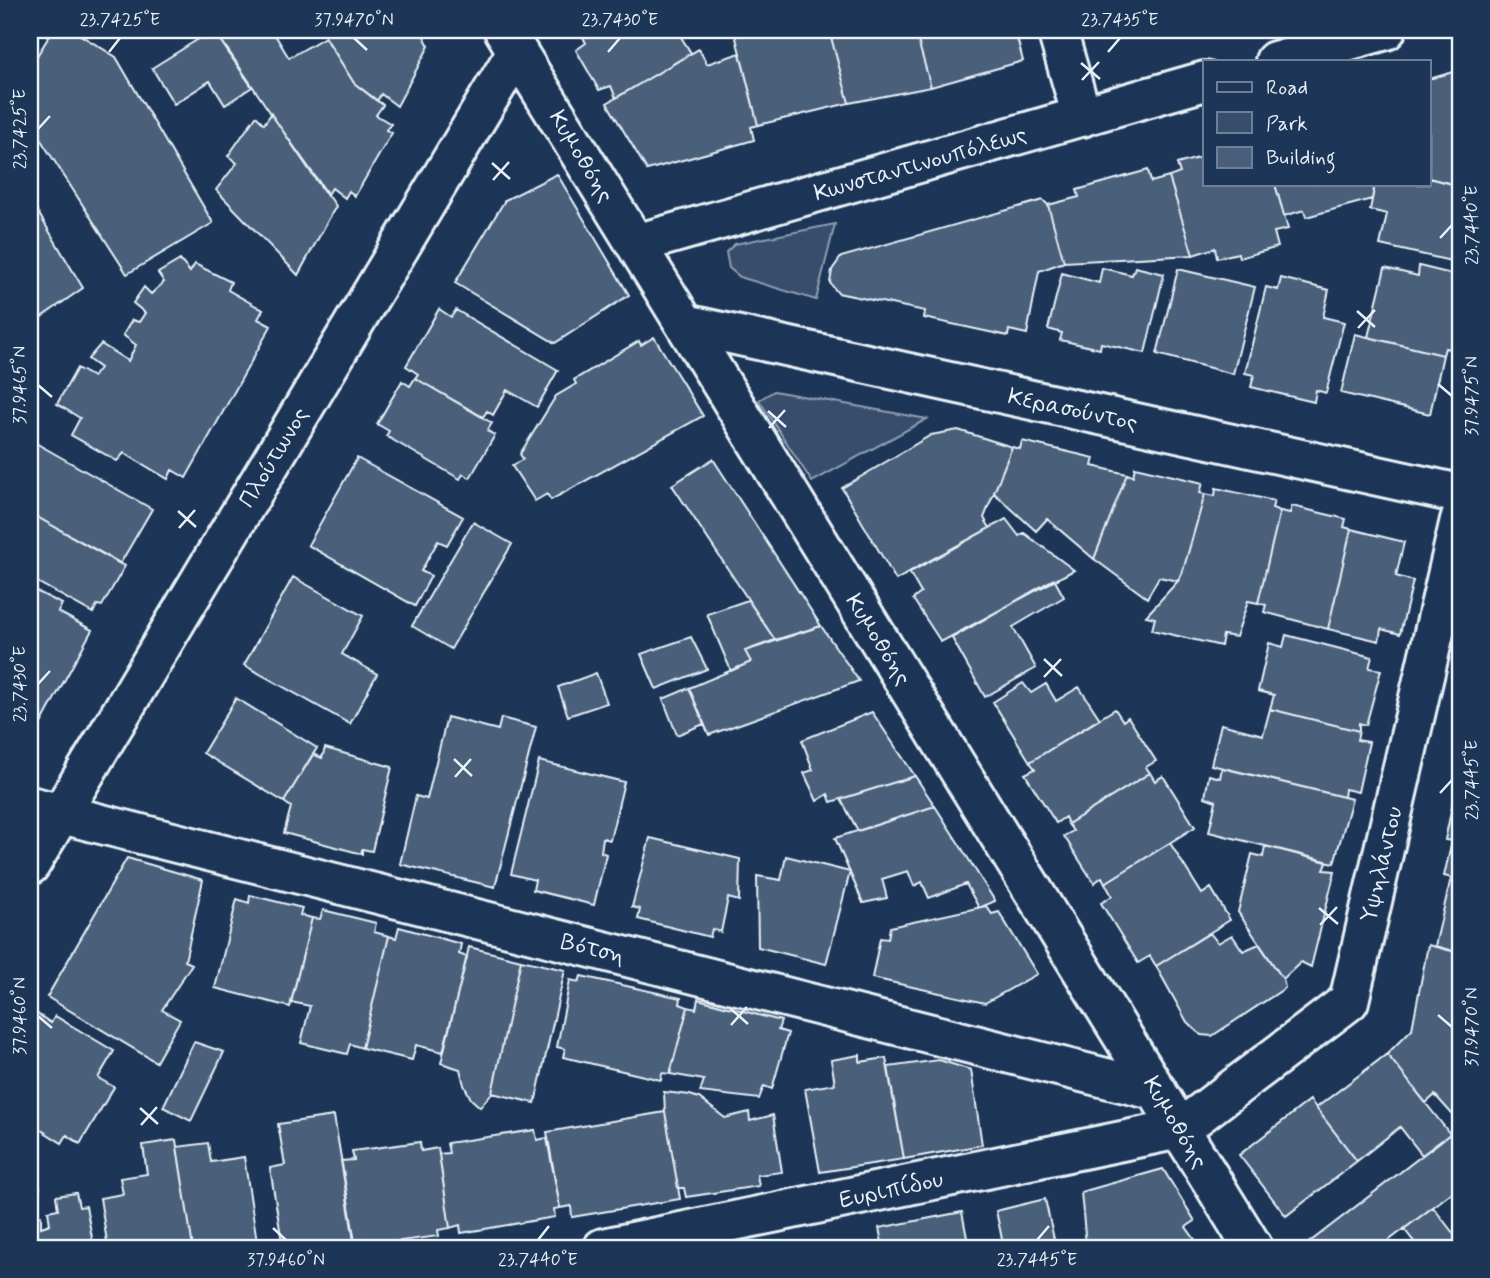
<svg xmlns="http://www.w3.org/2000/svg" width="1490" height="1278" viewBox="0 0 1490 1278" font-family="Mynerve,sans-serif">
<rect width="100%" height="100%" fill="#1d3557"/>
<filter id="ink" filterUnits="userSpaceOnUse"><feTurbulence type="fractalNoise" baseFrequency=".0143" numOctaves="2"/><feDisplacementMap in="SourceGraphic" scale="14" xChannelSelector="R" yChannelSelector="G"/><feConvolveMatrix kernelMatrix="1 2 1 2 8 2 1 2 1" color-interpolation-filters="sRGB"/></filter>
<g filter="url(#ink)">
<path fill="#374d6c" stroke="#909fb2" stroke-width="2" d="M835 224 816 300 740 277 729 268 726 252 735 244Z
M774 391 927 419 812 482 759 400Z"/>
<path fill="#495e7a" stroke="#e8f1f8" stroke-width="2" d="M53 30H72L116 57 213 223 127 274 30 123V67Z
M213 30 252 87 225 105 210 81 174 104 152 68Z
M222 30H259L261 33 265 30H272L289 58 325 37 354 83 383 105 376 115 391 124 386 130 392 133 355 196 349 191 345 198 332 188 327 196 217 34Z
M321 30H421L429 46 397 106 381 94 377 101 354 83Z
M591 30H690L692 32 681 37 691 53 616 98 611 86 599 90 576 50 586 43 582 35Z
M734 30H829L849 103 758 125Z
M829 30H915L931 87 849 103Z
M915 30H1015L1023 61 931 87Z
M699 49 707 64 740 53 758 125 751 127 754 140 647 170 607 103Z
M1460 70V186L1429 178V79Z
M271 114 336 206 298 275 216 190 237 163 228 156 256 116 264 124Z
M1205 156V184H1275L1288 229 1274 232 1278 247 1239 258 1238 253 1217 258 1215 248 1193 255 1169 177 1180 173 1177 164Z
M1148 170 1151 182 1169 177 1193 255 1064 262 1048 205 1079 197 1077 190Z
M557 174 629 295 555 343 455 283 505 200Z
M1429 178 1460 186V263L1380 245 1387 214 1370 210 1375 184H1429Z
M1275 184H1375L1372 199 1306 217 1304 210 1284 216Z
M30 199 83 288 30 325Z
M1043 200 1048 205 1064 262 1039 271 1027 334 1009 330 1008 336 924 318 925 311 838 293 830 283 832 270 841 257Z
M180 260 190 272 195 264 231 282 228 290 263 310 258 319 271 326 186 478 172 470 168 479 124 453 117 461 71 435 80 418 57 404 77 368 93 377 100 368 88 359 101 344 128 361 136 345 123 335 132 320 139 322 145 313 133 303 144 287 151 294 164 282 158 273Z
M1419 266 1460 276V324L1454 350 1445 348 1443 355 1368 337 1385 268 1418 276Z
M1135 267 1164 274 1145 353 1101 343 1100 349 1060 340 1062 333 1048 329 1062 273 1099 283 1102 268 1132 275Z
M1178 269 1255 287 1233 374 1157 354Z
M1281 278 1329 290 1323 317 1344 322 1326 393 1316 390 1314 402 1251 387 1254 375 1245 373 1266 287 1278 290Z
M439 309 451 317 456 310 558 370 537 407 507 390 493 415 487 411 483 417 415 378 418 374 406 366Z
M1355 334 1443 355 1430 414 1341 393Z
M654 337 703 416 551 500 547 494 535 501 512 466 523 459 520 454 556 396 576 384 574 380 639 341 641 345Z
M415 378 492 423 487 431 495 435 470 478 463 474 460 479 386 436 389 431 377 424 402 381 410 386Z
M958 430 1012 447 984 518 990 528 896 580 842 488 931 435Z
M1022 441 1094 458 1092 466 1127 474 1094 559 1047 519 1036 531 994 493 1012 447 1020 449Z
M34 442 152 509 120 564 30 513V450Z
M357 458 463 517 447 545 438 541 421 571 431 576 415 606 308 545Z
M713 459 821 626 775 640 672 485Z
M1135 467 1203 483 1200 493 1205 494 1182 574 1178 581 1159 577 1147 598 1094 559 1127 474 1133 476Z
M1216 488 1274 501 1272 508 1280 511 1258 603 1248 601 1236 637 1223 635 1221 646 1152 630 1155 618 1146 616 1178 581 1182 574 1205 494 1215 496Z
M1292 506 1346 519 1344 527 1351 529 1328 629 1264 612 1266 605 1258 603 1280 511 1290 513Z
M30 513 125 566 102 606 97 605 93 613 30 578Z
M1006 519 1019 536 1024 533 1074 570 941 642 913 599 921 593 909 572Z
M473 522 512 544 451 649 412 626Z
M1351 529 1404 542 1396 576 1413 581 1400 634 1381 629 1379 641 1328 629Z
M293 577 363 616 342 654 377 674 350 724 244 665Z
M1054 579 1064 597 1013 627 1036 668 985 697 952 638Z
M30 588 62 604 58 612 92 630 38 729 30 727Z
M748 600 775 640 745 651 751 662 731 671 707 614Z
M821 626 859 681 709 735 689 688 751 662 745 651Z
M1286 635 1372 657 1369 668 1381 670 1366 725 1359 723V731L1270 709 1274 695 1258 691 1269 643 1283 647Z
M691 637 707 669 656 689 641 654Z
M596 673 607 703 568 716 558 687Z
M1023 683 1031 693 1046 684 1056 701 1079 687 1100 719 1030 762 993 702Z
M689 688 704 724 677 735 663 699Z
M236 698 317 748 284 802 203 753Z
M1115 709 1123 721 1128 717 1156 761 1146 767 1150 773 1068 824 1065 817 1056 823 1025 774 1035 769 1030 762Z
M1270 709 1359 731 1357 740 1369 742 1358 792 1345 789 1344 797 1211 765 1221 724 1263 735Z
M872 712 915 776 831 802 828 794 817 801 804 773 813 770 802 740Z
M447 717 498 730 501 718 536 727 495 887 400 864 416 796 427 799Z
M325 748 392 767 372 851 362 849V854L284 833 291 807 284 802 313 754 322 758Z
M539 761 624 782 610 840 603 838 601 852 606 854 594 905 533 890 535 880 511 874Z
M1222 768 1352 799 1334 863 1209 832 1216 801 1205 797 1209 775 1220 778Z
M1150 773 1155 781 1163 776 1195 827 1105 883 1102 877 1094 883 1064 836 1073 831 1068 824Z
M915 776 935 806 858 831 841 799Z
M1454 797 1460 799V880L1444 876 1452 841 1445 840Z
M935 806 995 901 979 908 966 884 929 898 922 882 914 886 908 871 882 879 887 898 863 903 835 838Z
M650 838 740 859 739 901 728 898 721 932 712 929 710 937 638 919 640 909 632 907Z
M1170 843 1202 894 1211 888 1230 920 1156 966 1150 956 1138 963 1101 903 1112 896 1105 883Z
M1265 846 1327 862 1324 870 1335 871 1311 967 1301 962 1283 979 1238 912 1252 854 1263 857Z
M786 856 850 872 826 964 758 947 757 876 781 880Z
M127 858 203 880 185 961 192 964 162 1010 180 1020 156 1062 47 997Z
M1451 878 1460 880V953L1435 946Z
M250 895 302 908 300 915 312 918 290 1007 215 988 237 899 249 903Z
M986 906 992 914 999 912 1037 974 985 1003 872 978 880 938 888 939 890 927Z
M323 910 376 923 374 932 389 936 362 1048 350 1044 347 1054 301 1043 310 1006 291 1002 312 918 320 919Z
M399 927 461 944 459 954 467 957 443 1052 416 1045 412 1060 362 1048 389 936 396 938Z
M1210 933 1218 943 1232 935 1243 951 1259 944 1283 979 1285 988 1212 1036 1201 1035 1187 1022 1156 966Z
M1428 945 1460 953V1123L1435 1095 1426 1103 1387 1054 1412 1029Z
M469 947 521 960 492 1093 480 1107 471 1099 464 1085 460 1069 441 1063Z
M521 960 565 970 535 1103 492 1093Z
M581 976 681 998 680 1004 688 1007 670 1074 662 1073 661 1080 563 1057 565 1049 557 1047 570 980 579 982Z
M698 999 781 1021 778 1030 788 1033 772 1089 764 1086 759 1099 700 1092 704 1080 670 1074 688 1007 696 1009Z
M33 1011 51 1023 55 1016 114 1051 98 1078 114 1087 80 1144 67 1135 62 1143 30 1123V1017Z
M194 1042 224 1052 191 1121 163 1107Z
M1387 1054 1450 1134 1422 1155 1400 1127 1357 1161 1316 1108Z
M860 1055V1062L886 1058 904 1159 820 1172 805 1089 835 1084 831 1060Z
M939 1060 971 1070 982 1145 904 1159 888 1067Z
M664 1092 690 1095 699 1098 725 1118 749 1112 750 1121 773 1115 782 1172 757 1175 759 1186 686 1197 684 1188H678L665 1112Z
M1310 1100 1357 1161 1286 1216 1239 1155Z
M665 1112 680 1199 572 1217 571 1206 560 1208 547 1132Z
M334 1116 356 1248H283L270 1168 285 1165 278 1124Z
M535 1130 537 1140 547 1138 560 1208 554 1209 555 1217 461 1233 460 1225 450 1228 439 1154 449 1153 447 1143Z
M1450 1134 1460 1147V1186L1433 1207 1379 1248H1302Z
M176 1140 193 1248H108L100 1198 123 1194 120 1178 147 1174 143 1145Z
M420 1142 421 1151 438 1148 450 1228 438 1230 439 1236 364 1246 363 1239 354 1241 341 1161 354 1160 352 1151Z
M208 1143 211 1162 244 1157 258 1248H193L177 1147Z
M1163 1169 1195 1221 1186 1227 1201 1248H1081L1086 1245 1081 1192Z
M30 1183 40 1187 33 1215 41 1216V1227L50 1224 48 1211 58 1209 56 1196 76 1193 79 1207 86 1206 94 1248H30Z
M1045 1199 1056 1248H1004L996 1211Z
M1433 1207 1460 1242V1248H1419L1404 1229Z
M962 1212 969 1248H883L879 1228Z"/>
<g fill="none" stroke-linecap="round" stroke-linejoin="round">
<defs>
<path id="minor" d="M504 30 1253 1248
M1057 30 1082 117
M1275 61 1386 30
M636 244 1205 81
M685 324 1460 494
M30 806 1157 1091
M30 865 517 51
M603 1248 1180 1129 1349 1001 1460 520"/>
</defs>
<use href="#minor" stroke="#e8f1f8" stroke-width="44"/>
<use href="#minor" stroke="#1d3557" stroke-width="38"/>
</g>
</g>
<path fill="none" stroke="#e8f1f8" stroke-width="2.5" d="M354 38 367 50M109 52 120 38M608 52 620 38M1108 52 1120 38M1081 63 1100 79M1082 80 1099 62M38 129 50 116M492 163 510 179M493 180 509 162M1440 238 1452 225M1357 311 1375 327M1358 328 1375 310M1438 384 1452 396M38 385 52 397M768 411 786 427M769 428 785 410M178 511 196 527M179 528 195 510M1044 659 1062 676M1044 677 1061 659M38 684 50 671M454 759 472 776M455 777 471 759M1440 793 1452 780M1319 908 1338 924M1320 925 1337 907M730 1008 748 1024M1438 1015 1452 1027M38 1016 52 1028M731 1025 747 1007M140 1108 158 1124M141 1125 157 1107M273 1228 286 1240M538 1240 549 1226M1037 1240 1049 1226"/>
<g text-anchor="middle" stroke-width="6" stroke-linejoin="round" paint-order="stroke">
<g font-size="24" fill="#e8f1f8" stroke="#1d3557">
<text transform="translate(582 156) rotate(59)" y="8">Κυμοθόης</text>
<text transform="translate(920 163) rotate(-16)" y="8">Κωνσταντινουπόλεως</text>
<text transform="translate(1073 409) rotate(12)" y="8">Κερασούντος</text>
<text transform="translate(273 457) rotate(-59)" y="8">Πλούτωνος</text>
<text transform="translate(879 639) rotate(58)" y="8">Κυμοθόης</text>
<text transform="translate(1381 864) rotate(-77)" y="8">Υψηλάντου</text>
<text transform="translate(593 948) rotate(14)" y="8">Βότση</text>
<text transform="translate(1176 1122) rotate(59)" y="8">Κυμοθόης</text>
<text transform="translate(891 1189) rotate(-12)" y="8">Ευριπίδου</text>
</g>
</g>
<rect width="1490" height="1278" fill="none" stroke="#1d3557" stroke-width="77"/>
<rect x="1203" y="60" width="228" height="126" fill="#1d3557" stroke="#6e8097" stroke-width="2"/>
<rect x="1217" y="82" width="35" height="10" fill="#1d3557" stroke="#6e8097" stroke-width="2"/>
<text x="1266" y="94" font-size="21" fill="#e8f1f8">Road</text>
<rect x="1217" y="112" width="35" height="21" fill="#374d6c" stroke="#6e8097" stroke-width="2"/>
<text x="1266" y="130" font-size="21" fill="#e8f1f8">Park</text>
<rect x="1217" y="147" width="35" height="21" fill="#495e7a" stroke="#6e8097" stroke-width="2"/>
<text x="1266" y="164" font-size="21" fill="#e8f1f8">Building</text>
<rect x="38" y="38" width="1414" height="1202" fill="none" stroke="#e8f1f8" stroke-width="2.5"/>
<g font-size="18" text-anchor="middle" fill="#e8f1f8">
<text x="120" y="25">23.7425°E</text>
<text x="354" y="25">37.9470°N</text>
<text x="620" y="25">23.7430°E</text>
<text x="1120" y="25">23.7435°E</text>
<text transform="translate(19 129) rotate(-90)" y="6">23.7425°E</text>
<text transform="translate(1471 225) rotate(-90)" y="6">23.7440°E</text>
<text transform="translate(19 385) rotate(-90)" y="6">37.9465°N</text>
<text transform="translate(1471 396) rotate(-90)" y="6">37.9475°N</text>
<text transform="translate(19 684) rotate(-90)" y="6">23.7430°E</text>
<text transform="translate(1471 780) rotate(-90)" y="6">23.7445°E</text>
<text transform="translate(19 1016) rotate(-90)" y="6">37.9460°N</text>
<text transform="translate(1471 1027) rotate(-90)" y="6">37.9470°N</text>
<text x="286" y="1265">37.9460°N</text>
<text x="538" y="1265">23.7440°E</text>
<text x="1037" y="1265">23.7445°E</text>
</g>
</svg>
